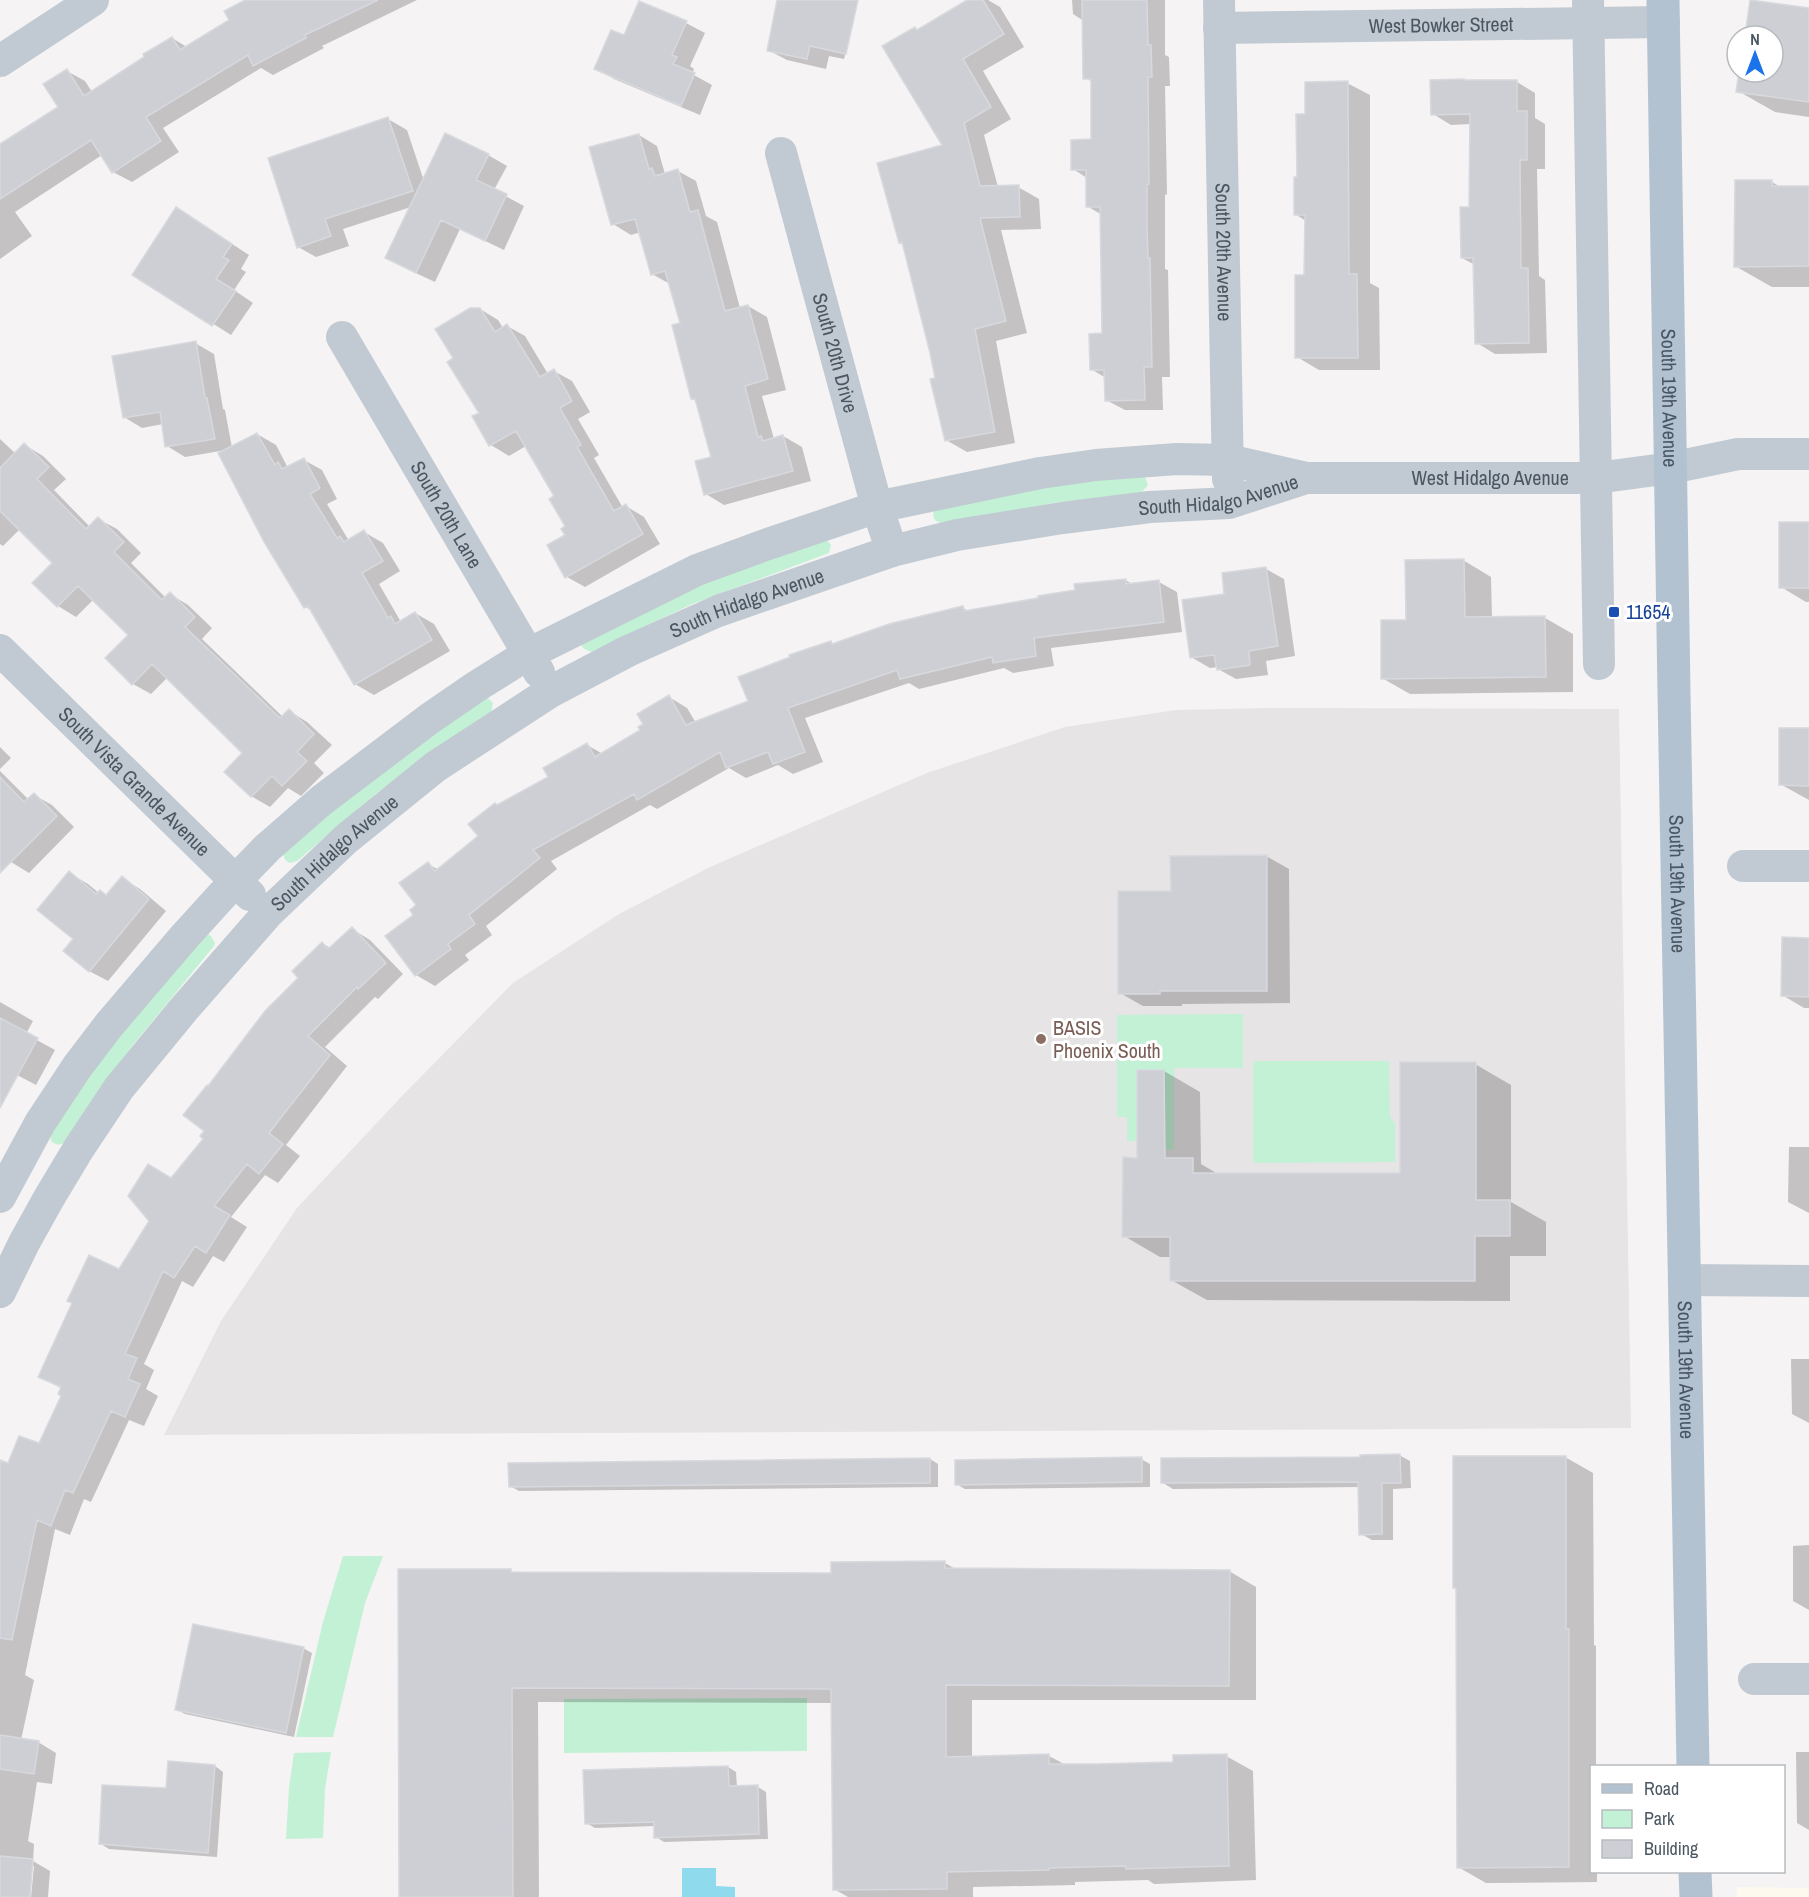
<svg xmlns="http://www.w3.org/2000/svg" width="1809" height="1897" viewBox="0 0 1809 1897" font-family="'Archivo Narrow',sans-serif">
<rect width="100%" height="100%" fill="#f5f3f3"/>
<path fill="#fdf9ef" d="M1737 1887 1809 1888V1897H1737Z"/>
<path fill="#e6e4e5" d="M1278 708 1619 709 1631 1428 164 1435 221 1321 297 1208 402 1096 513 983 619 914 710 867 927 773 1065 727 1176 710Z"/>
<path fill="#c3f1d5" d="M1140 475 1145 477 1148 485 1141 493 1059 502 941 523C934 521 932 517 934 510L1036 486Z
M825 538 831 545 829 553 692 604 592 652C586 650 582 649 581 643L745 563Z
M487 697 493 703 491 713 458 734 378 792 297 861 290 863C284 860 283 857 284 850L388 760Z
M208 934 211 936 215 943 214 946 132 1046 103 1086 67 1141C61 1145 57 1146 51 1141L50 1131 91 1071 200 935Z
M1243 1014V1068H1174V1150H1145V1141H1127V1117H1117V1015Z
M1253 1061H1389L1390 1117 1395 1123V1162L1253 1163Z
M343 1556H383L365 1603 333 1737H296L323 1622Z
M807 1698V1751L564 1753V1699Z
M331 1752 325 1789 323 1838 286 1839 289 1788 294 1753Z"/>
<path fill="#90daee" d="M682 1868H716V1886L735 1887V1897H682Z"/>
<path fill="#0003" d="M248 0H417L322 46 324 48 273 75 261 68 163 128 179 152 132 182 113 172 102 155 15 212 32 236 0 259V155L60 107 67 71 85 81 92 92 172 38 187 47 231 21Z
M779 0H858L844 59 829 56 826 69 787 60 768 50Z
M970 0H988L1000 7 1024 47 983 71 1011 119 984 135 998 187H1018L1039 199 1041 229 1001 230 1027 333 996 341 1015 443 967 452 946 440 937 379 904 244 900 242 944 146Z
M1072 0H1165V55L1169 57 1170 86H1165L1167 194 1165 195V269L1168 270 1170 377H1162L1163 410H1125L1106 400V378L1091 369 1103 335 1102 215 1087 206V178L1073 169 1093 141V82L1085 78 1084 21 1073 14Z
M640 3 686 23 705 33 690 66 694 69 692 74 712 85 700 115 614 79 596 68 625 37Z
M1809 10V117L1775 112 1738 91 1741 72H1773V36H1747Z
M1517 82 1535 93V118L1545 124V169H1537L1539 276 1545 280 1547 353 1495 354 1477 343 1475 265 1462 258 1471 208V124L1451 125 1433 114Z
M1347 83 1370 95V283L1379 288 1380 370H1319L1297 357 1306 276V221L1295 214 1298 179 1307 115Z
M388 119 407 130 424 181 488 155 507 166 494 190 524 206 504 250 460 229 435 282 405 268 411 207 343 229 349 246 316 257 298 247Z
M639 135 657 146 665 174 678 171 696 181 706 216 717 222 740 308 748 306 767 317 786 390 762 396 774 439 783 436 802 447 811 481 724 505 706 494 712 458 697 401 692 399 681 324 670 284 652 274 641 232 631 235 613 224Z
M1772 182 1782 188H1809V287H1772L1735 266Z
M195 220 249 255 241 269 246 272 234 290 253 303 231 335 134 274Z
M480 309 498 320 503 328 507 326 525 336 548 374 554 371 572 381 590 412 578 419 599 455 594 458 623 508 626 506 644 517 660 544 585 587 567 577V527L556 497 526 446 509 456 491 445 481 413 455 358Z
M195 343 214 354 223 409 225 410 232 448 257 434 276 445 288 468 304 460 322 470 337 499 327 504 349 541 364 532 383 543 400 571 379 584 401 622 415 613 434 624 450 651 374 695 355 684 313 611 305 607 226 450 185 457 167 446 163 424 142 428 124 417Z
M0 439 16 454 25 445 43 456 66 479 54 490 90 527 98 519 117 529 141 553 131 563 166 598 170 594 188 605 212 628 202 639 283 717 289 711 307 722 332 745 314 763 324 773 301 796 288 788 270 807 251 796 244 753 168 677 151 694 133 684 130 635 94 599 76 617 58 606 54 563 20 529 3 546 0 544Z
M1809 523V602H1806L1781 587Z
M1463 560 1491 577 1492 618H1545L1573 634V692L1410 694 1382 678 1407 621Z
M1266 569 1284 579 1295 656 1266 661 1268 675 1236 679 1218 669V667L1210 668 1191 657 1226 595Z
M1125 580 1134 585 1159 582 1177 592 1182 632 1051 648 1054 666 1013 673 1004 668 919 689 909 683 805 718 823 762 793 774 778 765 746 778 729 768 657 809 650 805 551 861 557 869 486 926 492 935 465 955 469 960 435 986 416 975 387 936 416 915 428 864 439 870 480 836 498 806 550 777 587 745 603 754 642 731 669 697 687 708 696 723 750 702 831 643 834 645 963 608 969 611 1040 599Z
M1809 730V800L1780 784Z
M0 747 11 758 0 769Z
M0 771 29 800 34 795 52 805 74 827 29 873 11 862 0 869Z
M1266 856 1289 869 1290 1003 1182 1004V1006H1143L1120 993 1172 893Z
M69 873 88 884 99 893 107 896 122 878 140 889 166 911 108 981 89 971 75 939Z
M352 929 370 940 403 974 378 999 375 997 325 1047 347 1066 286 1145 300 1156 278 1183 265 1175 231 1217 247 1227 224 1262 213 1256 193 1287 182 1281 144 1364 154 1370 146 1389 158 1396 144 1426 129 1420 91 1502 84 1499 70 1535 55 1529 25 1675 34 1680 21 1740 38 1742 56 1753 52 1784 37 1782 28 1841 34 1844 33 1861 50 1871 48 1897H31L34 1866H31L28 1897H0V1490L40 1445 63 1396 62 1389 40 1376 119 1271 205 1139 209 1088 300 978 323 944 331 948Z
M1809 939V1008H1804L1782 995Z
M0 1002 33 1021 26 1034 55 1050 36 1085 17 1075 0 1084Z
M1475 1064 1511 1085V1202L1546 1222V1256H1510V1301L1207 1300 1171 1280V1257H1160L1124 1236 1138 1159 1164 1071 1200 1092 1201 1164 1218 1174H1401Z
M1789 1147H1809V1213L1788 1202Z
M1791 1359H1809V1423L1792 1414Z
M1399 1455 1410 1461 1411 1488 1393 1489V1540H1372L1361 1534 1360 1487 1173 1489 1163 1483Z
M1565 1457 1593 1473 1594 1645 1596 1646V1766H1592V1872H1597V1882L1486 1883 1458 1867Z
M930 1459 938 1464V1487L519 1491 510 1486Z
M1141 1459 1150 1464V1487L965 1489 956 1484Z
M1809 1545V1610L1793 1601V1546Z
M945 1563 957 1570 1229 1571 1256 1587V1700H972V1758L1049 1756 1066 1765 1175 1764 1226 1756 1253 1771 1256 1880 1154 1884 1148 1880 1075 1882V1885L973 1887V1897H848L834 1889 833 1703 538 1702 539 1897H400L511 1571 515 1573 832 1574Z
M303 1648 312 1653 294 1737 185 1714 176 1709Z
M1796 1752H1809V1830L1797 1823Z
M215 1766 223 1772 217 1857 109 1849 101 1844 168 1789Z
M728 1767 736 1772 737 1787H758L766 1792 768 1839 664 1842 656 1837 655 1826 595 1828 586 1823Z"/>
<path fill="#cdcfd5" stroke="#d7d9de" stroke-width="1.5" d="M245 0H378L305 35 306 38 253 66 248 55 146 117 161 141 112 173 91 140 0 199V144L58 107 43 84 67 69 84 96 144 57 143 54 172 37 180 50 229 20 224 11Z
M777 0H858L846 54 810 46 807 59 767 51Z
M967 0H983L1004 34 963 59 991 107 964 123 980 186 1019 185 1020 217 980 218 1006 321 975 329 995 432 945 441 930 379 935 378 930 353 902 242 899 243 877 163 942 145 882 46 915 27 917 30Z
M1082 0H1147L1148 45H1151L1152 77H1148L1149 184 1147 185V223L1148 258H1150L1152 367H1144L1145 400 1105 401 1104 370H1090L1089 334 1102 333 1100 207H1086V170H1071V140L1091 139V79H1083Z
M1750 0 1809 8V102L1736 92 1739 72H1773V36H1745Z
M639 1 687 21 672 55 677 57 673 64 695 73 681 106 594 69 611 30 624 35Z
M1464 79V80H1517V111H1527V160H1520L1521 268H1528L1529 343 1475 344 1473 258H1461L1460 207H1469L1470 114 1431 115 1430 80Z
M1348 81 1349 274H1357L1358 358H1295V275H1304L1305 215H1294V177H1297L1296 114H1305V82Z
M388 117 413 191 325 219 331 236 297 248 268 158Z
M445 133 489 154 476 180 507 194 485 241 441 220 416 273 385 258Z
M639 134 649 169 652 168 655 176 678 169 690 212 698 210 725 311 748 305 768 379 745 386 758 437 761 436 763 441 783 435 793 471 704 495 695 461 711 457 695 399H691L672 325 680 323 665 271 651 275 635 219 611 225 589 147Z
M1735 180H1772V186H1809V266L1734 267Z
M176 207 232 244 223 257 229 260 216 279 236 291 212 326 132 275Z
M470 308H480L495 332 507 324 540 377 554 369 572 401 560 408 581 445 577 447 614 511 626 504 643 534 565 578 547 545 565 535 561 529 565 526 549 499 554 496 516 431 489 446 472 416 479 413 447 362 453 358 435 329Z
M196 341 205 398H207L215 439 165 447 160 412 123 418 112 356Z
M257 433 275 465 278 462 282 469 304 458 320 488 310 494 337 538 340 536 344 542 364 530 383 561 362 573 388 618 391 616 395 624 415 612 432 640 354 685 308 606 304 608 264 542 218 453Z
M24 443 49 467 37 479 86 529 98 517 124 542 114 552 162 600 170 592 195 617 185 627 280 718 289 709 314 734 297 752 307 761 282 786 272 776 251 797 224 772 242 753 152 664 132 685 105 658 128 635 78 586 57 607 32 583 52 563 0 511V468Z
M1779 522H1809V588H1779Z
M1464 559 1465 617 1545 616 1546 677 1381 679V620H1406L1405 560Z
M1266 567 1278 646 1249 651 1250 665 1217 670 1214 655 1190 658 1182 600 1224 594 1222 573Z
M1126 579V584L1159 580 1164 622 1034 638 1036 656 993 663 992 657 900 679 897 670 788 708 805 752 773 764 768 752 726 768 720 752 637 800 634 794 533 850 540 858 469 915 475 924 448 944 451 949 415 976 385 936 413 915 410 910 416 905 399 883 428 862 435 871 478 836 468 824 495 803 497 805 548 777 543 768 587 743 595 757 640 730 638 727 643 724 637 714 669 695 686 725 748 701 738 677 790 657 789 655 831 641 832 644 889 624 963 606 964 611 1038 598V596L1075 590 1074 584Z
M1779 728H1809V786L1779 785Z
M0 777 24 802 34 793 57 816 0 873Z
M1267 855V991H1160V994H1118V891H1171L1170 856Z
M69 871 96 894 100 890 106 895 122 876 149 899 89 972 63 951 73 939 37 910Z
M352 927 386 963 358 989 357 987 308 1036 330 1055 269 1133 283 1144 259 1174 247 1164 214 1206 230 1215 206 1253 195 1246 174 1278 163 1271 125 1354 137 1358 128 1379 140 1384 125 1417 111 1411 73 1493 65 1490 51 1526 37 1520 12 1640 0 1638V1460L8 1463 19 1436 39 1443 61 1396 58 1394 61 1387 38 1377 72 1303 67 1301 89 1255 119 1269 149 1221 128 1196 148 1164 171 1178 203 1139 200 1136 204 1131 183 1115 207 1085 208 1086 265 1011 298 978 292 971 322 942 328 949Z
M1782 937 1809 938V997L1781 996Z
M0 1018 38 1038 0 1108Z
M1400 1062H1476V1200H1510V1236H1475V1281H1170V1237H1122L1123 1157 1137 1158V1070H1164L1165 1158H1193V1173H1400Z
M1400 1454 1401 1483H1382V1534L1359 1535 1358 1482 1161 1483V1458L1360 1457V1455Z
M1453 1456H1566V1629H1569V1867L1457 1868 1456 1588H1453Z
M1142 1457V1482L955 1485V1460Z
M930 1458V1483L509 1487 508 1463Z
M945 1561V1568L1230 1570 1229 1686 946 1685V1757L1049 1754V1764H1095L1173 1762V1755L1227 1754 1229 1866 1126 1869V1866L1049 1868V1870L947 1872V1889L833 1890 831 1689 512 1688 513 1897H399L398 1569H511V1572L831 1573V1562Z
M193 1624 304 1647 286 1733 175 1710Z
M0 1735 39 1741 34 1774 0 1769Z
M168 1761 215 1765 208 1853 99 1844 102 1785 166 1788Z
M728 1766 729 1786 758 1785 759 1834 654 1838V1822L585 1824 583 1770Z
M0 1856 33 1859 30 1897H0Z"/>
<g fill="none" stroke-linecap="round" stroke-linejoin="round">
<g stroke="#c1cad2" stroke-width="32">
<path id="s1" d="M1219 0 1228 479"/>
<path d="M1588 0 1599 664"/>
<path id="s2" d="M1219 28 1664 22"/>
<path d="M0 61 93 0"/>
<path id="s3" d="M781 153 877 507 892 551"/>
<path id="s4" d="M342 337 539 672"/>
<path id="s5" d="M0 650 250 895"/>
<path d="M1743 866H1809"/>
<path id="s6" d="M0 1197 40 1123 77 1067 109 1025 185 936 236 880 267 848 322 800 429 719 477 686 528 654 697 570 765 545 877 507 1040 473 1096 465 1177 459 1228 460 1307 478H1596L1671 468 1738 454H1809"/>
<path d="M1685 1280 1809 1281"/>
<path id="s7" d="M0 1292 24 1243 49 1198 79 1148 119 1088 183 1010 268 913 346 839 435 767 550 692 628 651 718 611 892 551 957 535 1062 518 1150 507 1229 503 1306 478"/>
<path d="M1754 1679H1809"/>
</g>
<g stroke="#b3c2d1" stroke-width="33">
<path id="s8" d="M1663 0 1674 692 1693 1766"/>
<path d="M1695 1872 1696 1897"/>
</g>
</g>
<rect fill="#1a4fb4" stroke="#fff" stroke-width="2" x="1608" y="606" width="12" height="12" rx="3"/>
<circle fill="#8d6e63" stroke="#fff" stroke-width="2" cx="1041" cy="1039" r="6"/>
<g text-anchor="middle" stroke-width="6" stroke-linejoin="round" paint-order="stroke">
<g font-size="20" fill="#4a5661" stroke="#fff">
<text dy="7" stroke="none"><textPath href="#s2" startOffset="222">West Bowker Street</textPath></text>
<text dy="7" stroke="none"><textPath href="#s1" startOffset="252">South 20th Avenue</textPath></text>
<text dy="7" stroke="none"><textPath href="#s3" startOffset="207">South 20th Drive</textPath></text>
<text dy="7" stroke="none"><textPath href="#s8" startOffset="398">South 19th Avenue</textPath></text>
<text dy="7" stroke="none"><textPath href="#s6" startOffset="1766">West Hidalgo Avenue</textPath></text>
<text dy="7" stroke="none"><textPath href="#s7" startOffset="1528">South Hidalgo Avenue</textPath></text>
<text dy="7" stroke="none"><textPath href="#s4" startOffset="206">South 20th Lane</textPath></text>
<text dy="7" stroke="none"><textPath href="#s7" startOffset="1042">South Hidalgo Avenue</textPath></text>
<text dy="7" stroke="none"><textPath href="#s5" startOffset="188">South Vista Grande Avenue</textPath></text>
<text dy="7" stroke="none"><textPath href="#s7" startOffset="556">South Hidalgo Avenue</textPath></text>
<text dy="7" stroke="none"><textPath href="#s8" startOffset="884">South 19th Avenue</textPath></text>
<text dy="7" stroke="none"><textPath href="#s8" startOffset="1370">South 19th Avenue</textPath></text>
</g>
<g font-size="20" fill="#164399" stroke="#fff" text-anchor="start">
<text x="1626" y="619">11654</text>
</g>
<g font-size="20" fill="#785e54" stroke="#fff" text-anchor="start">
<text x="1053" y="1035">BASIS<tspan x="1053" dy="23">Phoenix South</tspan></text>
</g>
</g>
<rect x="1590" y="1765" width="195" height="108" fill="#ffffff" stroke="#b7bbc0" stroke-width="1.5"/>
<rect x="1602" y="1784" width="30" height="9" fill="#b3c2d1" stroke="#b7bbc0" stroke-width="1.5"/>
<text x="1644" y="1795" font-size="18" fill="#4a5661">Road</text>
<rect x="1602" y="1810" width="30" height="18" fill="#c3f1d5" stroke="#b7bbc0" stroke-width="1.5"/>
<text x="1644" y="1825" font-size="18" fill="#4a5661">Park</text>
<rect x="1602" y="1840" width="30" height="18" fill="#cdcfd5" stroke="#b7bbc0" stroke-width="1.5"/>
<text x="1644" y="1855" font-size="18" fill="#4a5661">Building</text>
<g transform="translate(1755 54)"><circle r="28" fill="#ffffff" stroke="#b7bbc0" stroke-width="1.5"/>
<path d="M0-4.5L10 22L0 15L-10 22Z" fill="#1a73e8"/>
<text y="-9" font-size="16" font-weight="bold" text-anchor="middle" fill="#4a5661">N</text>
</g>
</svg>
